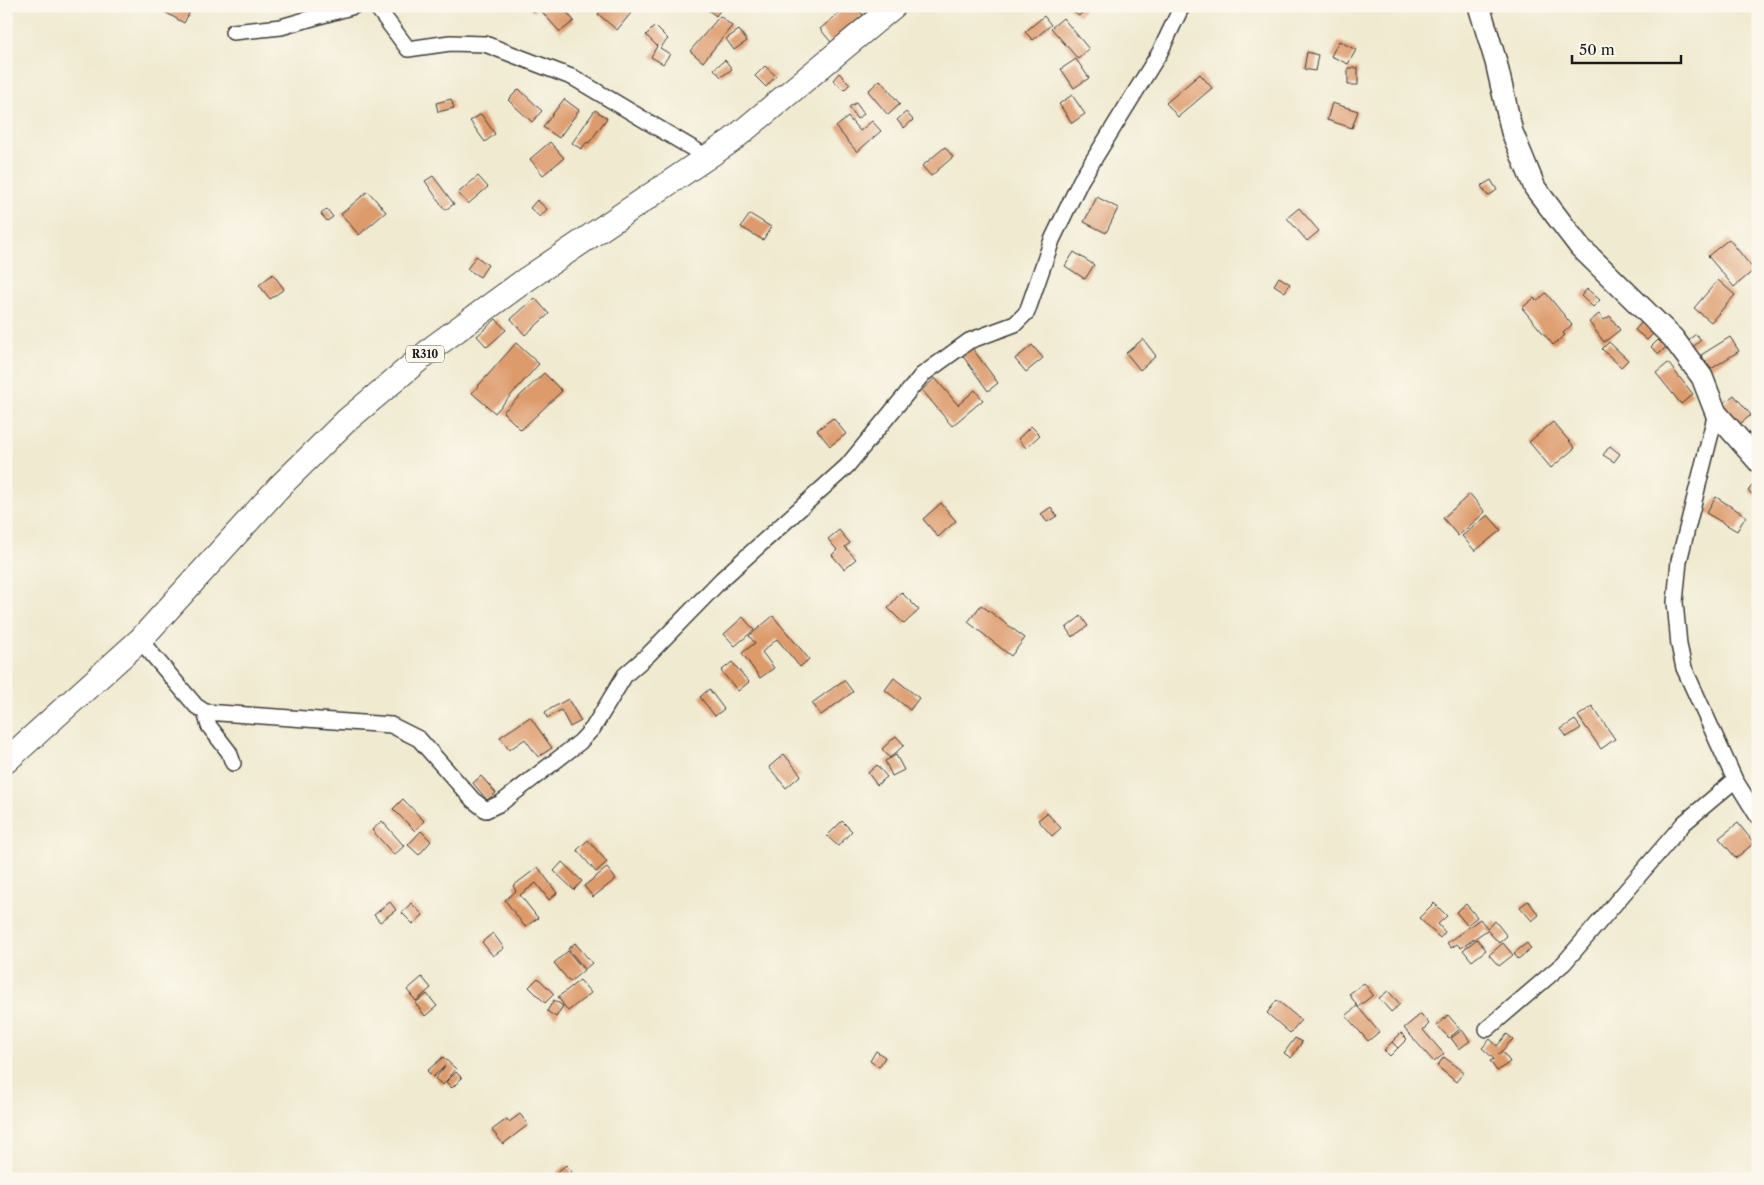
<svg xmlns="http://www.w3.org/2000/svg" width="1764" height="1185" viewBox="0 0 1764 1185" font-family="'Libre Caslon Text',serif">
<rect width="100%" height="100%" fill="#fbf7ec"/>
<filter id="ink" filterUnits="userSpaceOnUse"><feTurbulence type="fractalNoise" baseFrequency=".02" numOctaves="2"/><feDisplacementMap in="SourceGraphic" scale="10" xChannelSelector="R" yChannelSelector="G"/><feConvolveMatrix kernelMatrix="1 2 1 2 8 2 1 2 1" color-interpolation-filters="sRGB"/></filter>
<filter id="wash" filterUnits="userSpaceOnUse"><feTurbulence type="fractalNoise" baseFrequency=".0096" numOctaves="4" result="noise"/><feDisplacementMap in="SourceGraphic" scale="20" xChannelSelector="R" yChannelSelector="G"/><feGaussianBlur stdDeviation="1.12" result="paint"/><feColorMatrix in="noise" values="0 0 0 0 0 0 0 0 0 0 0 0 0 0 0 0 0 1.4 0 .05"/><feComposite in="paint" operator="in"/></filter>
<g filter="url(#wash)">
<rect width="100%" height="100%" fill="#f0ead0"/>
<g id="blocks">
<path fill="#dd9a6b" d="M165 6H193L184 23 163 11Z
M526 6H539L534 12Z
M546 6H562L574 21 560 32 541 11Z
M604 6H623L631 13 617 30 598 14Z
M703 6H723L716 16Z
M847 6H856L863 15 831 42 820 29Z
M1066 6H1082L1085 9 1079 16Z
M720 16 732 26 703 62 690 51Z
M1044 16 1051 25 1033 40 1025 32Z
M1063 18 1089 49 1078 59 1051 28Z
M655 26 668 39 660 48 670 54 663 64 651 57 657 46 646 35Z
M739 30 747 41 734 50 726 39Z
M1339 41 1356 50 1348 64 1331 56Z
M1307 52 1318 55 1315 71 1304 69Z
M1076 59 1089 78 1074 88 1061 69Z
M725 60 732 69 721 77 714 69Z
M765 66 776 76 766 87 755 76Z
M1348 68H1358V85H1348Z
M839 73 850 84 844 90 833 80Z
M1200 74 1212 88 1178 117 1166 103Z
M880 80 900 104 888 115 868 91Z
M519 89 542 111 532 122 508 100Z
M1072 95 1085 114 1072 123 1059 104Z
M451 99 454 108 438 112 436 103Z
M564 99 579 110 559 138 543 127Z
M856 103 864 114 857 119 849 107Z
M1332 103 1358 111 1352 128 1327 120Z
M595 110 607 118 589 143 587 142 581 149 572 143Z
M906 112 913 120 904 128 897 120Z
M481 114 495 134 485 142 470 121Z
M848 117 860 131 872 121 881 131 857 152 836 127Z
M550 142 564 158 543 175 530 159Z
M945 147 953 157 931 176 922 166Z
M433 176 454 204 445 210 425 181Z
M478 176 488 187 468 204 458 193Z
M1491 180 1497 190 1488 196 1481 186Z
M368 191 386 212 359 235 341 214Z
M1097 197 1118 208 1106 233 1084 222Z
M537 200 547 209 540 217 530 208Z
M1299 208 1319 231 1307 241 1287 218Z
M327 209 333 217 327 221 321 214Z
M750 214 771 227 763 240 741 227Z
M1729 239 1754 270 1734 287 1708 256Z
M1074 252 1094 265 1085 279 1065 266Z
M476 256 488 265 480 277 467 269Z
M273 274 284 289 270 299 259 285Z
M1279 277 1290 284 1285 292 1274 285Z
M1718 280 1735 295 1711 322 1694 308Z
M1587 289 1600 300 1593 307 1581 296Z
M1546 293 1572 325 1563 333 1565 335 1553 345 1522 308 1534 298 1537 301Z
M535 298 549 314 525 335 511 319Z
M1599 314 1604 320 1610 316 1620 330 1604 342 1589 322Z
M496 319 506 330 487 347 477 336Z
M1642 322 1654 333 1647 340 1635 330Z
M1696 334 1701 340 1693 347 1687 341Z
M1730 337 1739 351 1711 369 1701 355Z
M1143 339 1156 356 1140 370 1126 353Z
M1658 340 1666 347 1659 354 1651 347Z
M1609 342 1628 360 1621 367 1602 349Z
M516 343 539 364 495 413 472 393Z
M1032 345 1043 358 1026 372 1015 359Z
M972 348 998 383 988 391 962 355Z
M1668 363 1693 394 1681 404 1656 373Z
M544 373 562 391 521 430 503 412Z
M935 378 958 405 975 390 983 400 952 426 922 390Z
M1734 395 1751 415 1736 427 1719 407Z
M833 418 846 434 830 446 817 430Z
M1553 422 1575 448 1551 468 1529 442Z
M1031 426 1040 435 1026 448 1018 439Z
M1610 446 1620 454 1614 462 1603 455Z
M1758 478V498L1748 491Z
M1470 494 1485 512 1458 536 1443 518Z
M1716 497 1746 516 1737 531 1706 513Z
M941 503 956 521 938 537 923 519Z
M1051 507 1057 516 1047 522 1041 514Z
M1488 515 1501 530 1475 551 1462 536Z
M839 530 850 543 845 547 856 559 844 569 832 555 837 550 828 539Z
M901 592 919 610 904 624 888 608Z
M981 605 1025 638 1011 656 968 622Z
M773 616 809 659 800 667 777 639 762 652 774 668 760 678 742 653 755 643 749 636Z
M1081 616 1088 626 1072 637 1066 628Z
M743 617 754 630 735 646 724 634Z
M732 662 749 682 738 691 721 671Z
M894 678 919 698 910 710 885 690Z
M844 680 853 692 821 715 812 703Z
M709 689 724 709 715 716 700 697Z
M568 699 581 721 570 727 561 710 547 718 545 712Z
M1592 706 1615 739 1601 749 1578 716Z
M530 717 552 748 538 757 525 739 509 750 500 737Z
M1575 720 1581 728 1567 737 1561 729Z
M896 736 904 745 890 758 882 749Z
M784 754 801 775 786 788 769 767Z
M896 755 904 770 892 776 885 761Z
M877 765 887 777 877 785 868 773Z
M481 776 496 793 487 800 473 783Z
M403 799 424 821 415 831 393 809Z
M1047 813 1061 828 1052 836 1038 820Z
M382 821 404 846 394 855 372 830Z
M842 821 852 831 838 846 827 836Z
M1738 823 1754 843 1736 858 1719 838Z
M421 831 431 841 419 855 408 845Z
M588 840 607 862 596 872 577 850Z
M562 862 582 881 574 890 554 871Z
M538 867 557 893 549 900 536 883 520 895 538 918 525 927 505 900 516 891 513 886Z
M607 868 616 879 593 897 584 886Z
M1528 901 1539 915 1532 921 1520 907Z
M390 902 396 910 380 922 374 915Z
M411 903 423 915 413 924 402 913Z
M1434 903 1447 916 1438 924 1445 932 1440 938 1419 918Z
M1466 904 1477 917 1467 925 1456 912Z
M1480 919 1487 928 1495 921 1507 936 1499 943 1487 930 1461 948 1457 944 1451 948 1447 943Z
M493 933 504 948 493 956 482 942Z
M1477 939 1486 950 1472 961 1463 950Z
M575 943 592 963 585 969 568 949Z
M1503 943 1513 955 1499 966 1489 955Z
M1527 943 1531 949 1518 959 1514 953Z
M568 951 584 970 570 982 554 963Z
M422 977 431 988 416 1001 407 990Z
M538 978 554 994 545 1003 529 987Z
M580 980 591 993 568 1011 558 997Z
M1364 983 1373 995 1358 1007 1349 994Z
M1388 991 1400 1004 1391 1012 1379 998Z
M427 994 437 1006 425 1016 415 1003Z
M554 1000 563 1006 556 1017 547 1011Z
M1277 1000 1301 1020 1290 1033 1267 1013Z
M1357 1006 1379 1032 1368 1041 1346 1016Z
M1421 1014 1429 1024 1423 1030 1444 1054 1434 1062 1404 1028Z
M1448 1015 1460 1029 1449 1038 1437 1025Z
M1462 1030 1470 1041 1459 1049 1451 1038Z
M1401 1033 1407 1039 1398 1048 1392 1042Z
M1507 1034 1513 1039 1498 1055 1503 1052 1510 1062 1497 1071 1490 1061 1494 1059 1482 1048 1490 1039 1497 1046Z
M1295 1038 1302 1042 1291 1058 1284 1053Z
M1392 1042 1398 1048 1390 1056 1384 1050Z
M876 1051 885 1057 879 1067 870 1061Z
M443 1057 456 1069 443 1085 435 1079 445 1066 433 1077 427 1071Z
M1444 1057 1464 1072 1456 1082 1437 1066Z
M456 1072 462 1078 452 1088 446 1082Z
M520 1114 528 1125 503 1144 492 1130 507 1119 509 1122Z
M566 1165 572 1172 563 1179 557 1172Z"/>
</g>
</g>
<g filter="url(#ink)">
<use href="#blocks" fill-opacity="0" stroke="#3c3b37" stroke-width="1"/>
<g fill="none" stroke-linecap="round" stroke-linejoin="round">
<defs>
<path id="street" d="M376 6 408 49 450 43 485 44 574 78 707 157
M233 32 281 27 354 6
M1716 413 1679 561 1675 602 1679 645 1684 668 1735 780 1758 817
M140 640 196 706 205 712 391 725 419 739 473 800 486 810 501 803 580 742 593 728 625 675 648 655 722 579 847 466 922 375 969 341 1015 324 1027 312 1052 240 1081 180 1160 52 1182 6
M205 712 209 726 229 752 233 763
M1487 1029 1564 963 1684 823 1735 780"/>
<path id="secondary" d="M1479 6 1496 62 1512 132 1535 188 1580 247 1673 338 1702 377 1716 413 1758 461"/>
<path id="primary" d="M6 761 140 640 279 487 346 421 435 346 524 281 731 141 894 6"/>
</defs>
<use href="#street" stroke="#3c3b37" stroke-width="18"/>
<use href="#secondary" stroke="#3c3b37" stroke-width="24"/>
<use href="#primary" stroke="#3c3b37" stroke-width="26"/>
<use href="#street" stroke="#fff" stroke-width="15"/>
<use href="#secondary" stroke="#fff" stroke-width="21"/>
<use href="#primary" stroke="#fff" stroke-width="24"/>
</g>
</g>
<g text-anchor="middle" stroke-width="5" stroke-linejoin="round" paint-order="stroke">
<rect fill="#fbf7ec" stroke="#5f5e5a" stroke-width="1" x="406" y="345.5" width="38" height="17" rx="4"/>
<g font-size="11" font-weight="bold" fill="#1c1c1c">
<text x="425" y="358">R310</text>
</g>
</g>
<rect width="1764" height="1185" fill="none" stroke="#fbf7ec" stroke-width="25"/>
<path d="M1572 55v8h109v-8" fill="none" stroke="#1c1c1c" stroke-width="2.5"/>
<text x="1579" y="55" font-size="15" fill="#1c1c1c" stroke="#fbf7ec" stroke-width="4" paint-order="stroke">50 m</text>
</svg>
